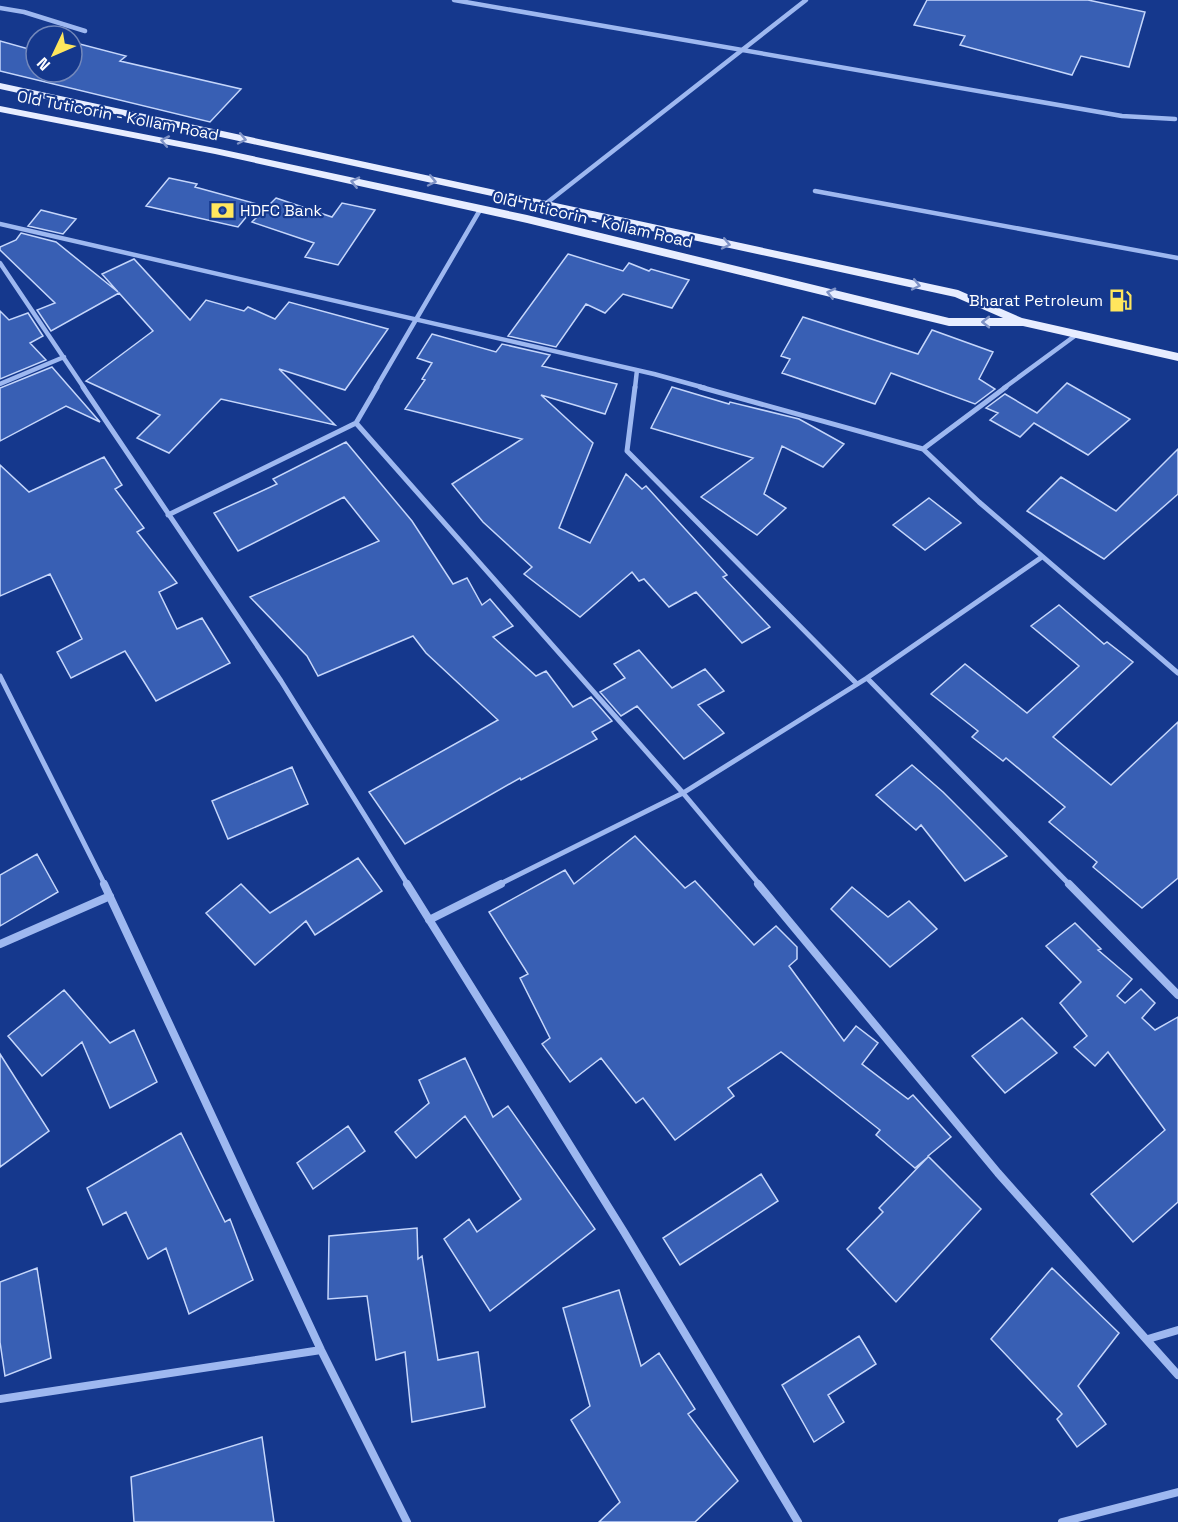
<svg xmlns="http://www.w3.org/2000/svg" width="1178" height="1522" viewBox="0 0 1178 1522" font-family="'Space Grotesk',sans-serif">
<rect width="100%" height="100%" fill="#15388d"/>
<path fill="#385fb4" stroke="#c5d6fb" stroke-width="1.5" d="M927 0H1088L1145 12 1129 67 1081 56 1072 75 960 45 965 36 914 25Z
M0 41 36 51V72H72V42L126 56 120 61 241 89 210 122 0 71Z
M169 178 197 184 195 187 257 204 238 227 146 206Z
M276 198 332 217 342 203 375 210 338 265 305 257 314 243 252 222Z
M41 210 76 219 63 234 28 226Z
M21 233 56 242 118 292 102 274 134 259 190 320 206 300 244 311 248 307 275 319 289 302 388 329 345 390 279 369 335 425 221 399 169 453 137 438 160 415 86 381 153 331 119 293 51 331 37 310 55 303 0 250V247L16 240Z
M568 254 623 271 629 263 649 271 651 269 689 280 672 308 623 294 605 313 586 304 556 347 508 336Z
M0 311 9 320 28 313 43 336 30 343 46 360 0 379Z
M803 317 918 354 932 330 993 352 979 379 995 389 975 404 891 373 875 404 782 373 790 359 781 356Z
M432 334 496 352 502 344 550 355 542 366 617 384 605 414 541 395 593 443 559 528 590 543 626 474 642 489 646 486 727 575 723 577 770 627 742 643 696 592 669 607 644 579 639 581 632 572 580 617 524 574 532 567 483 522 452 484 522 439 405 409 425 380 422 379 432 363 417 358Z
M52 367 100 422 66 406 0 441V388Z
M1067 383 1130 419 1088 455 1034 423 1020 437 990 420 998 413 986 408 1005 394 1037 413Z
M672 387 729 404 730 402 799 419 844 444 823 467 782 446 764 494 786 508 757 535 701 497 753 458 651 428Z
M346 442 412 521 453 584 467 578 482 605 490 599 513 626 493 637 536 676 546 671 573 707 591 697 612 721 592 732 597 739 521 780 520 778 405 844 369 792 498 720 426 653 413 636 318 676 307 656 250 597 379 541 344 497 238 551 214 513 277 484 273 479Z
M1178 449V494L1104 559 1027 511 1061 477 1116 511Z
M104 457 122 485 115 489 144 528 137 532 177 583 159 592 177 629 202 618 230 663 156 701 125 651 71 678 57 652 82 639 50 574 0 596V465L29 492Z
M929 498 961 523 925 550 893 525Z
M1059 605 1104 644 1107 642 1133 662 1053 737 1111 785 1178 722V878L1142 908 1093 867 1097 862 1049 822 1065 807 1006 758 1003 761 972 737 978 731 931 694 965 664 1027 713 1079 666 1031 626Z
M639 650 672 688 705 669 724 691 698 705 724 733 684 759 637 706 621 716 600 692 625 678 614 664Z
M912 765 943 792 1007 856 965 881 921 825 916 830 876 795Z
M292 767 308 804 228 839 212 801Z
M635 836 685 888 695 881 754 945 776 926 797 947V959L789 966 844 1041 856 1026 878 1043 862 1064 908 1099 913 1095 951 1137 928 1156 981 1209 896 1302 847 1249 883 1212 879 1208 928 1157 915 1168 876 1135 880 1130 781 1052 728 1088 734 1096 675 1140 643 1098 636 1103 601 1058 570 1082 542 1044 550 1038 520 978 528 974 489 912 565 870 574 884Z
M37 854 58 892 0 926V875Z
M358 858 382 891 315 935 306 921 255 965 206 913 241 884 270 913Z
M852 887 888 917 909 901 937 929 890 967 831 909Z
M1075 923 1101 949 1098 950 1132 979 1117 996 1125 1003 1141 989 1155 1003 1142 1018 1155 1030 1178 1017V1202L1133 1242 1091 1194 1165 1130 1108 1052 1095 1066 1074 1047 1087 1036 1060 1003 1081 982 1046 946Z
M64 990 110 1043 134 1030 157 1082 110 1108 82 1042 42 1076 8 1036Z
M1022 1018 1057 1053 1005 1093 972 1056Z
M0 1054 49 1131 0 1167Z
M465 1058 493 1117 508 1106 595 1229 490 1311 444 1239 469 1219 477 1232 521 1199 465 1116 416 1158 395 1132 429 1103 419 1080Z
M348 1126 365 1151 313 1189 297 1163Z
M181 1133 225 1222 230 1219 253 1280 189 1314 166 1248 148 1259 126 1212 103 1225 87 1188Z
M761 1174 778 1201 680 1265 663 1238Z
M417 1228 418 1259 422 1256 438 1360 478 1352 485 1407 412 1422 405 1352 376 1360 367 1296 328 1299 329 1236Z
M37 1268 51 1358 5 1376 0 1342V1282Z
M1052 1268 1119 1333 1078 1386 1106 1424 1077 1447 1057 1419 1062 1414 991 1339Z
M619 1290 641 1366 659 1353 695 1409 688 1414 738 1481 695 1522H599L620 1502 571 1420 590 1406 563 1308Z
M859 1336 876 1364 828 1395 844 1422 814 1442 782 1385Z
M262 1437 274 1522H134L131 1477Z"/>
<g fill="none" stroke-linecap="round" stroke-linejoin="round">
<path stroke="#9eb8f0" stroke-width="4.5" d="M454 0 1122 116 1175 119
M0 8 24 12 85 31
M815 191 1178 258
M544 205 806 0
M0 224 654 374 705 388
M0 263 84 388
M0 384 64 357
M376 388 480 210
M635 388 637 370
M1004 388 1076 335"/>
<path stroke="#9eb8f0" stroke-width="5" d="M83 387 281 681 408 885
M635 387 627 451 856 683
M700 387 923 449 979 502 1178 673
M356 423 683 793 760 885
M923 449 1006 387
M168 515 356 423 377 387
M0 676 105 885
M867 678 1070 885
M498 885 683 793 867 678 1042 557"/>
<path stroke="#9eb8f0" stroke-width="8" d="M104 884 321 1350 407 1522
M407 884 624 1232 798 1522
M758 884 998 1173 1178 1375
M1069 884 1178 995
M429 920 501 884
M0 944 110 896
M1148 1339 1178 1330
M0 1399 321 1350
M1062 1522 1178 1492"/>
<path fill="#e7edff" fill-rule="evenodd" d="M0 83 958 290 1022 318 1178 353V361L1023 326H949L527 223 215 154 0 112V106L215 148 527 215 949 318H1003L955 297 0 89Z"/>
</g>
<defs><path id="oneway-chevron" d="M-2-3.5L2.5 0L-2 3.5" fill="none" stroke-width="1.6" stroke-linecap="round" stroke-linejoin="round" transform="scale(1.5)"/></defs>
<g stroke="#7e92c6">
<use href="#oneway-chevron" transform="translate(242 139) rotate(12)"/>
<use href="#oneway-chevron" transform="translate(165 141) rotate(-169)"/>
<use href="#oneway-chevron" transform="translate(432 181) rotate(12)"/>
<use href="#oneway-chevron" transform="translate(355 182) rotate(-167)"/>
<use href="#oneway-chevron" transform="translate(726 244) rotate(12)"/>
<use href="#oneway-chevron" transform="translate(916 285) rotate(12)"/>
<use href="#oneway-chevron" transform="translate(831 293) rotate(-166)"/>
<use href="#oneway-chevron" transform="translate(986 322) rotate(180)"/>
</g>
<defs>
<symbol id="bank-bare" viewBox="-9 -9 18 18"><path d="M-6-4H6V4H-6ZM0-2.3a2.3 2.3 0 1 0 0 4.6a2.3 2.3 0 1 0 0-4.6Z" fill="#ffe65d" stroke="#15388d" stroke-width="2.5" paint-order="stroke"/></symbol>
<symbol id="fuel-bare" viewBox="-9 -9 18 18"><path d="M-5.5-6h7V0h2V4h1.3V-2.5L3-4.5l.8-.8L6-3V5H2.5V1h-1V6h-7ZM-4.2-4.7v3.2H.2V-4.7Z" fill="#ffe65d" stroke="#15388d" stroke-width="2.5" paint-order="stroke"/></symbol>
</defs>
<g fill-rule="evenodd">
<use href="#bank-bare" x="206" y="194" width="33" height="33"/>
<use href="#fuel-bare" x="1104" y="284" width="33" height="33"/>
</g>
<g text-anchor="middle" stroke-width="4.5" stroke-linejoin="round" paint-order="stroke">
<g font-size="16" fill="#fff" stroke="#15388d">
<text transform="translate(118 115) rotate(11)" y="6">Old Tuticorin - Kollam Road</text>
<text transform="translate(593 219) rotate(13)" y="6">Old Tuticorin - Kollam Road</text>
</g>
<g font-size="16" fill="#fff" stroke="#15388d" text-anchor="start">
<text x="240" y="216">HDFC Bank</text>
<text x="1103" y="306" text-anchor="end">Bharat Petroleum</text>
</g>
</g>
<g transform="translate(54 54) rotate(226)"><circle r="28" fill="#15388d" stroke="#7388bb" stroke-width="1.5"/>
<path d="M0-4.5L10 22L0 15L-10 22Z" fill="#ffe65d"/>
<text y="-9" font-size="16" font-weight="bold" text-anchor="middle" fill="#ffffff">N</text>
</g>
</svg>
